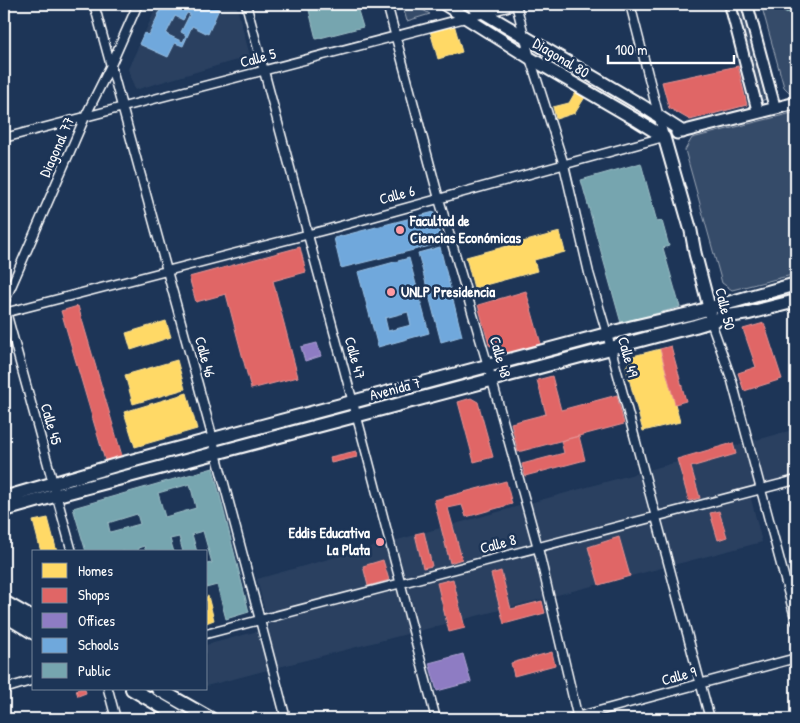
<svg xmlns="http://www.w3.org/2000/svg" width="800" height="723" viewBox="0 0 800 723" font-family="'Patrick Hand',sans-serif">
<rect width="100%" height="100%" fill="#1d3557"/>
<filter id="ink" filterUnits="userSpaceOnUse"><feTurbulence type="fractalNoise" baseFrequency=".02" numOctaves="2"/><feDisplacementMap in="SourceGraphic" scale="10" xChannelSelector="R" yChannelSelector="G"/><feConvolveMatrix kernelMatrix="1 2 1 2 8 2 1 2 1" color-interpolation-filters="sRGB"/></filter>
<g filter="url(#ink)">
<path fill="#2a4161" d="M158 4H236L250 56 135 90 128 69Z
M796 429V475L748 487 762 542 206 686V645L269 628 257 579Z"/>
<path fill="#364b69" stroke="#9aa5b4" d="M402 4H412L430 14 407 21Z
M736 4H741L766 99 761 101Z
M761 4H796V93L789 92 784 87Z
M796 112V274L732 290 722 283 685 150 692 138Z"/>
<path fill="#ffd966" stroke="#ffe494" d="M454 24 462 52 438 59 430 31Z
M577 89 587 94 575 113 556 119 553 107 569 103Z
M560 232 565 252 534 260 537 271 474 288 466 257Z
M166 321 171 337 131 350 126 333Z
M660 349 680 422 643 431 626 367 633 356Z
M177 360 185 389 133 404 125 375Z
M187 393 197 429 135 447 124 412Z
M48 518 57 552H41L33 521Z
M208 596 214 620 206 623V597Z"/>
<path fill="#e06666" stroke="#e99494" d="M738 66 747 105 690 120 669 108 662 82Z
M300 247 306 272 273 281 298 377 251 389 226 294 196 302 189 277Z
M526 291 541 344 505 353 489 345 478 305Z
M78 306 123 459 106 464 61 311Z
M764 323 782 379 744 391 738 373 756 367 743 329Z
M671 346 686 401 675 404 660 349Z
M552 376 561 410 617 395 624 424 518 452 511 423 546 414 537 380Z
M471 398 478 402 493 457 474 462 458 402Z
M579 436 585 460 525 476 522 464 564 453 561 441Z
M733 443 736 454 691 467 700 498 689 501 677 459Z
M356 451 357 457 331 463 330 457Z
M506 481 512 504 466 517 462 505 448 508 462 559 450 563 434 500Z
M719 511 727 537 718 540 710 513Z
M424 532 432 566 423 568 415 534Z
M619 537 630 576 599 585 588 547Z
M383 560 389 580 368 586 363 566Z
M501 571 511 609 542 601 545 613 504 624 491 574Z
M453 579 465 628 449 632 437 583Z
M552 652 555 665 514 676 511 663Z
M80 689H85L86 693 78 696 76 690Z"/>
<path fill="#8e7cc3" stroke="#b0a3d5" d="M317 343 321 356 305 361 301 347Z
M463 654 471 682 437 691 429 663Z"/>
<path fill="#6fa8dc" stroke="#9ac2e6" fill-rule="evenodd" d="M158 4H190L189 7 192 8 194 4H208L219 9 208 34 192 26 183 46 175 43 168 57 139 44 144 33 149 35 160 11 156 9ZM187 13 190 14 181 32 186 35 183 42 166 34 175 16 183 20Z
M434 212 442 243 341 268 334 238Z
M440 247 462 336 441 342 418 253Z
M409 258 429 333 378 347 358 272ZM408 312 411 325 388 331 385 318Z"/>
<path fill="#76a5af" stroke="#9fc0c7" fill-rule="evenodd" d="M319 4H356L363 27 316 39 308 6Z
M783 4H796V21L794 11 785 13Z
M796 31V55L790 32Z
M641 163 657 222 662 221 669 246 663 248 680 307 621 323 581 180Z
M213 468 249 612 226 619 217 585 206 588V564L212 563 203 531 192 534 197 552H183L179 537 170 539 174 552H146L144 546 138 548 139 552H124V551L120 552H86L73 508ZM190 484 196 508 165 517 158 493ZM137 514 140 524 110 532 108 523Z"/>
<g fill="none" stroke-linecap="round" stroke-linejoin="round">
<defs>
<path id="minor" d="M94 4 213 439 216 453 286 719
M246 4 366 451 436 719
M387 4 439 199 488 366 538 548 578 719
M516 4 530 58 564 165 589 273 607 334 710 719
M4 138 519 4
M4 303 85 117 111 65 138 4
M5 308 72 552
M4 313 329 229 664 137 630 4
M711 322 732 381 796 621
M206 634 796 480
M4 689 34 680
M108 689 116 719
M569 719 796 658"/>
<path id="tertiary" d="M730 4 758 112
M747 4 775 108"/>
<path id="secondary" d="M444 4 530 58 638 121 664 137
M469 4 641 105 683 132
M677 133 796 103
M664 137 691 231 695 253 707 299 711 318"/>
<path id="primary" d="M4 496 7 497 116 465 633 327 689 314 796 284
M4 513 8 509 65 493 671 332 695 326 728 316 749 313 796 301
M4 602 34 619
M4 615 34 633
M132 689 183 719
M158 689 211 719"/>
</defs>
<use href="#minor" stroke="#fff" stroke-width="11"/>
<use href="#tertiary" stroke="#fff" stroke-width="14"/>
<use href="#secondary" stroke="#fff" stroke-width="15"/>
<use href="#primary" stroke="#fff" stroke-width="16"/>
<use href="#minor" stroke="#1d3557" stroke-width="8"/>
<use href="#tertiary" stroke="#1d3557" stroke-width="10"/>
<use href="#secondary" stroke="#1d3557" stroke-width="11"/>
<use href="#primary" stroke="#1d3557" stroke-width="12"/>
</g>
</g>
<g fill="#ff9aa2" stroke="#1d3557" stroke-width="2">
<circle cx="400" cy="230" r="5"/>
<circle cx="391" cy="292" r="5"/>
<circle cx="380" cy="542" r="5"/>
</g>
<g text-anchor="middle" stroke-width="5" stroke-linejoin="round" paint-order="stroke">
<g font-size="15" fill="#fff" stroke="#1d3557">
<text transform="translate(258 58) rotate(-15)" y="5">Calle 5</text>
<text transform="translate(561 58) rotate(31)" y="5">Diagonal 80</text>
<text transform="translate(57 147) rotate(-66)" y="5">Diagonal 77</text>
<text transform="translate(397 195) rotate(-15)" y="5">Calle 6</text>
<text transform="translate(725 309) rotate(76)" y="5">Calle 50</text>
<text transform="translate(205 357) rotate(75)" y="5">Calle 46</text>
<text transform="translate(500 357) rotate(74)" y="5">Calle 48</text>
<text transform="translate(628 357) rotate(75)" y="5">Calle 49</text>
<text transform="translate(355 358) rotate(75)" y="5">Calle 47</text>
<text transform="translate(395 389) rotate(-15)" y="5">Avenida 7</text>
<text transform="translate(51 424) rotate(74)" y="5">Calle 45</text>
<text transform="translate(498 544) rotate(-15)" y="5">Calle 8</text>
<text transform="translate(679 676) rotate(-15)" y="5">Calle 9</text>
</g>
<g font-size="15" font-weight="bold" fill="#fff" stroke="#1d3557" text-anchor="start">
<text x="410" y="226">Facultad de<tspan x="410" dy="17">Ciencias Económicas</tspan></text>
<text x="401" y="297">UNLP Presidencia</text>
<text x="370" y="538" text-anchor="end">Eddis Educativa<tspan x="370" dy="17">La Plata</tspan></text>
</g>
</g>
<rect width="800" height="723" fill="none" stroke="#1d3557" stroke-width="20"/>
<rect x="10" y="10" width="780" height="703" fill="none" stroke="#fff" stroke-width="2" filter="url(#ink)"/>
<rect x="32" y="550" width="175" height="140" fill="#1d3557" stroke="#77869a"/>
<rect x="42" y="563" width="25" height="15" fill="#ffd966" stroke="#77869a"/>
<text x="78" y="576" font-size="15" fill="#ffffff">Homes</text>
<rect x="42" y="588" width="25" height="15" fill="#e06666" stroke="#77869a"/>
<text x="78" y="600" font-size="15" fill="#ffffff">Shops</text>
<rect x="42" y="613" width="25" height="15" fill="#8e7cc3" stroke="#77869a"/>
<text x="78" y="626" font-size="15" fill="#ffffff">Offices</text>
<rect x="42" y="638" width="25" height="15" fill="#6fa8dc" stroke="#77869a"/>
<text x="78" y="650" font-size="15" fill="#ffffff">Schools</text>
<rect x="42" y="663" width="25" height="15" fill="#76a5af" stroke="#77869a"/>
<text x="78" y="676" font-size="15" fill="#ffffff">Public</text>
<path d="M608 55v8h126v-8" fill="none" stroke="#ffffff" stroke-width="2.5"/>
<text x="615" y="55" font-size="15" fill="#ffffff" stroke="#1d3557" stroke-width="4" paint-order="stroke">100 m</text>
</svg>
